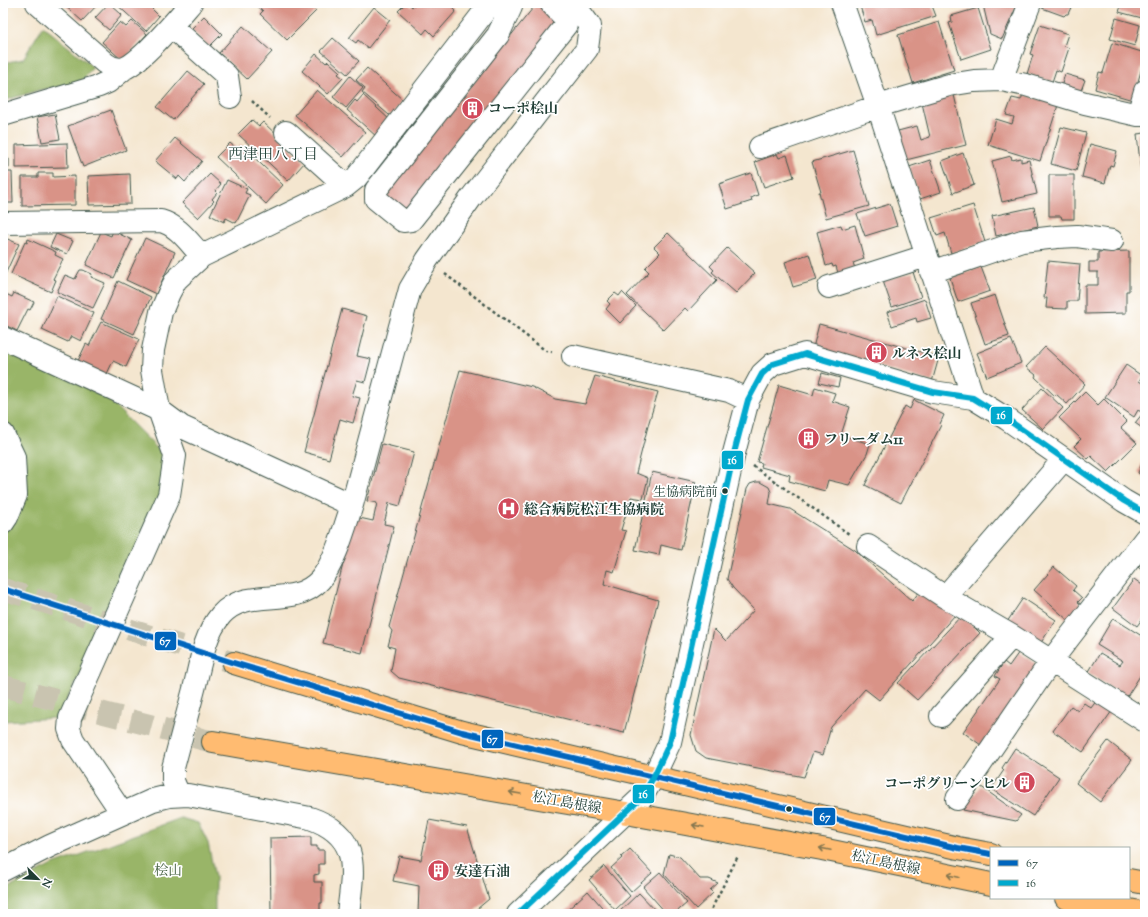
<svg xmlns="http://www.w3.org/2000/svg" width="1148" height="917" viewBox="0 0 1148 917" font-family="'Sorts Mill Goudy','Noto Serif JP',serif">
<rect width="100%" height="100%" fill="#fff"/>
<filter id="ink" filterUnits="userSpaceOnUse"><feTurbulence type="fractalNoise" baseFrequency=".025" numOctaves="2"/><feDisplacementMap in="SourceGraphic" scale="8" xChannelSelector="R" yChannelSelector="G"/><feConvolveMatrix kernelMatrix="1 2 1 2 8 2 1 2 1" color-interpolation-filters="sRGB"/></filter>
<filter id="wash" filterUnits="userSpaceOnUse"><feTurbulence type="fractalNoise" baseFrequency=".012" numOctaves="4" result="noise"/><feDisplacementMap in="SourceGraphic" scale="16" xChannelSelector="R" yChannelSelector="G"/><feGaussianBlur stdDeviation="0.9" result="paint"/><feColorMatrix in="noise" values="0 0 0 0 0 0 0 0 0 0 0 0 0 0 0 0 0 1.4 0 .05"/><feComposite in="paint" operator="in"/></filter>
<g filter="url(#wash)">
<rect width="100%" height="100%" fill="#f4e6cf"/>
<path fill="#99b567" stroke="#5c794e" d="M43 26 93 67 80 84 39 90 3 101V63L23 59Z
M3 346 107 398 167 458 163 489 79 677 57 718 3 721Z
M181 818 198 823 208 843 215 877V914H3V891L50 866Z"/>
<g id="blocks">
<path fill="#d99387" d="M62 3H99L82 21Z
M109 3 122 15 109 30 95 18Z
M115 3H157L152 9 159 16 146 31Z
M254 3H308L316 11 287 40 260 14 263 11Z
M406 3H408L412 7 416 3H458L453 8 456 11 434 36 427 29 423 34 398 11Z
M537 3H539L562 22 408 214 383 195Z
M859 3H931L936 16 876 35 872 20 865 22Z
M986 3H1018L1002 39 990 34 984 9Z
M1041 3H1073L1068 14H1066L1064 16 1042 8 1043 5 1041 4Z
M1122 3H1145L1142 18 1119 12Z
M374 7 390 20 368 48 358 40 356 43 349 38Z
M978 8 991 49 961 59 949 23 952 22 951 16Z
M204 16 222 34 209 47 191 29Z
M1116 18 1140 25 1135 46 1110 39Z
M132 21 147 34 123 61 102 42 120 22 126 27Z
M939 22 954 70 913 83 898 35Z
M1040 25 1068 34 1064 46 1069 48 1061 72 1056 70 1052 82 1027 74 1033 55 1030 54Z
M243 26 272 52 247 79 219 53Z
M333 38 359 61 347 74 321 51Z
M1112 43 1145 53V56L1133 100 1095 89 1099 72 1103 73Z
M316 54 326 63 328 61 340 72 338 74 343 78 328 94 302 71Z
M367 68 403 100 393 115 391 114 389 115 362 92 365 88 356 80Z
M188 71 204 84 173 120 157 107Z
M1065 74 1085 80 1080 93 1061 87Z
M350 76 363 88 346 108 333 97Z
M317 90 365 132 343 157 295 115Z
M1023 94 1058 105 1040 161 988 145 996 119 1012 124 1014 117 1006 115 1012 98 1021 100Z
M363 95 391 121 377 137 347 110 355 100 357 102Z
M954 95 966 145 906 160 898 131 917 126 921 140 930 137 922 103Z
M111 110 126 150 83 167 68 126Z
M55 114 60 139 42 142 37 117Z
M252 120 259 126 263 122 305 162 288 181 238 134Z
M1061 127 1086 133 1076 171 1051 164Z
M3 133H6L7 159H9V168H3Z
M1145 133V172L1141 173 1137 134Z
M175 138 202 161 185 182 179 176 177 179 155 161Z
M67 143 68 167 16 168V145Z
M230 143 237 149 241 145 283 185 266 204 216 157Z
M1090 144 1117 151 1113 166 1110 165 1105 183 1082 177Z
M853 150 869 206 826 218 819 192H821L812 162Z
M963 153 974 185 953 193 942 161Z
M777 154 779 158 787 155 794 177 764 187 755 162Z
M1011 156 1012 160 1021 158V162L1029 160 1037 194 1002 202 992 161Z
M930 160 941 192 920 199 909 167Z
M3 172H12L13 203H3Z
M38 173H53V177L75 176V205L22 206V177H38Z
M751 173 758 195 751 198 752 201 727 209 719 184Z
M130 174 131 204 89 205 88 176Z
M210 174 221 184 215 191 217 193 212 199 214 201 198 218 182 203Z
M1049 175H1074V219H1062L1061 216H1049Z
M227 180 247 189 245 193 250 195 236 223 226 218 224 222 210 215Z
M890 204 897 226 865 236 857 214Z
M973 205 985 242 951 253 945 233 937 236 931 218Z
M1034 207 1038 226 996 236 992 216Z
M841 225 842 229 855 225 864 259 853 263 855 268 838 273 836 266 833 267 832 264 826 266 817 232Z
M113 231 132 240 114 278 86 265 101 232 111 236Z
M668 233 717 280 688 311 685 308 664 330 627 295 649 272 645 268 660 253 654 247Z
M56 234 73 241 67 254 50 247Z
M3 237 19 244 3 279Z
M145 238 175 252 156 294 126 280Z
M28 239 56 252 55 255 63 259 53 279 56 280 51 292 11 274 25 242 27 243Z
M727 248 755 273 736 293 712 272 714 270 710 266Z
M1129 251V291H1126V313L1085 314V285H1098V272H1089V262H1098V252Z
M809 254 817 280 793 287 785 262Z
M1048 261 1080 264 1077 301H1067V309L1046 308 1047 298H1044Z
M981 267 990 291 958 302 950 278Z
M80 270H83L92 274 91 277 105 283 93 308 57 292 65 275 75 279Z
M913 272 921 297 892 307 883 281Z
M118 281 151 297 134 334 101 319Z
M622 292 636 306 620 323 606 309 610 304 607 301 615 293 619 296Z
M4 293 12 297 14 293 34 302 30 310 28 309 17 331 3 324Z
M995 295 1009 336 985 344 971 303Z
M57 296 94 313 81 341 71 336 68 342 42 330Z
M925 299 931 318 917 322 916 318 892 326 887 312Z
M342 309 367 316 357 356 371 359 365 382 357 380 352 396 360 398 353 423 340 419 329 459 304 452Z
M101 322 139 339 126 367 113 361 106 376 77 363 86 344 89 346Z
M819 324 939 357 932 382 813 348Z
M1011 339 1021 363 987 377 977 353Z
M1045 347 1085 384 1067 404 1056 394 1055 396 1035 377 1036 375 1026 367Z
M1126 365 1142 376 1139 381 1145 385V430L1135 423 1143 413 1138 410 1134 417 1105 397Z
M460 370 532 387 555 399 585 404 595 376 658 392 649 422 636 473 648 478 643 499 631 497 621 530 626 531 614 572 607 570 604 584 658 600 624 733 399 678 391 671 395 648 388 646 392 631 389 627Z
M822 373 840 378 838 387 819 383Z
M779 385 813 395 815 387 835 393 832 401 850 407 841 435 870 444 867 454 849 485 828 480 825 491 789 481 790 475 761 467 762 463 757 462Z
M1042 388 1063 408 1043 429 1022 410Z
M1085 392 1098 405 1104 399 1127 422 1121 428 1137 443 1108 472 1091 456 1088 459 1074 446 1081 439 1059 418Z
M914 400 944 415 940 424 941 425 901 503 865 485 905 406 910 409Z
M382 444 414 452 400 506 389 503 384 524 394 526 362 653 323 643 355 517 373 521 377 503 367 501Z
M1145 456V478L1138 473Z
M652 472 696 482 681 550 661 545 659 555 635 550Z
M756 482H760L769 487 771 492 769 504 790 509 855 550 912 601 920 591 955 615 879 700 865 689 831 727 823 755 813 752 804 777 706 758 696 751 691 735 714 629 726 641 754 610 733 588 727 579 747 489 750 484Z
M1145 559V573L1138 567Z
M1054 567 1076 586 1073 590 1082 598 1078 602 1084 607 1070 622 1034 590Z
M1134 579 1145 587V615L1137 626 1113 608Z
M1023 598 1056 620 1040 644 1007 622Z
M962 615 980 633 917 700 898 683Z
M1113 618 1145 638V668L1126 698 1088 673 1100 653 1120 665 1123 661 1097 645Z
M1019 652 1041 667 985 748 963 732 1000 679 995 676 1004 662 1009 666Z
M1097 700 1112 711 1083 752 1053 731 1071 706 1078 711 1084 703 1091 708Z
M1108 741 1132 760 1100 802 1076 783Z
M1015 748 1059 777 1033 816 991 789 1004 770 1002 768Z
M980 786 1021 815 1016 821 963 810Z
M429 820 467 827 489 899 471 914H418L419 886 393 881 399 856 421 860Z
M311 837V846H317V850H324V864H319V874L314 875V882H322V903H320V914H271L270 838Z
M630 849 652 873 631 892 611 868 622 858 621 857Z
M669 854 680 857 700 879H709L718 883 710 890 713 893 696 909 664 874Z
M604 866 630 896 615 910 589 880Z
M660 872 687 903 674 914H667L643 887Z
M588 891 608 914H563Z
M639 893 658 913 617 914Z"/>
</g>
</g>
<g filter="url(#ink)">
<use href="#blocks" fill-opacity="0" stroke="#3f564b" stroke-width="1"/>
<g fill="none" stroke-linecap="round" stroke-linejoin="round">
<path stroke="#c9c4b0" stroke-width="22" stroke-dasharray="22 11" stroke-linecap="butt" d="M3 589 234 663
M3 686 213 742"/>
<defs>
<path id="minor" d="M37 3 105 63C110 67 118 70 125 68 142 61 178 18 191 3
M506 3 511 7 498 35 376 190V199L403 221 411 220 566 25 565 18 551 3
M842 3 878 106 973 398
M171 26 227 76 230 97
M1001 80 1030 3
M3 115 99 86 108 82 125 68
M1138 115 1145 91
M286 132 346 186
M760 147 878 106 949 85 974 81 1001 80 1026 85 1085 103 1138 115H1145
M3 223 161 221C179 226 190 244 202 256
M931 272 1022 241 1057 237 1077 236 1112 241
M829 287 926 256
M3 338 159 410 175 456 169 495 70 718 69 729 73 740 122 813
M573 356 729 391 748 400
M3 434 14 457 16 495 7 517 3 523
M352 505 410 289 427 260 471 198 587 49 590 26 573 3
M868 546 945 597 1012 636 1145 721
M945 597 1064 459
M941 716 1012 636
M179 795 173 781V768C180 742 187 715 194 689 200 665 204 635 221 615 247 585 293 610 320 580 335 563 345 526 352 505L182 427 159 410 152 370 153 350 161 312 169 293 176 280 202 256 346 186 356 178 491 3
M957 799 1051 661 1145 539
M3 870 50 846 153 800 169 796 188 795 310 818C362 836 353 870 348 914
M518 914 641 798 653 778 670 742 734 453 748 400 762 374 773 364 805 354 933 392 973 398 1007 419 1124 501 1145 513"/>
<path id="major" d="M234 663 462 732 958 848 991 854
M213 742 626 813 822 849 991 884
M1129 880 1145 883
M1066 898 1145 913"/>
</defs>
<use href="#minor" stroke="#3f564b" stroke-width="24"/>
<use href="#major" stroke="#3f564b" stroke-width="24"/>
<path stroke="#3f564b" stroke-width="2.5" stroke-dasharray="3 3" stroke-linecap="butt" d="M252 101 270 118
M445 274 546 351 552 352
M753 466 849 534
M709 914 738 856"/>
<use href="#minor" stroke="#fff" stroke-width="22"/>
<use href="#major" stroke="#ffbb71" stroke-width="22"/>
<defs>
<path id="bus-1" d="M3 589 234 663 462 732 958 848 991 854"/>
<path id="bus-2" d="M518 914 641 798 653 778 670 742 734 453 748 400 762 374 773 364 805 354 933 392 973 398 1007 419 1124 501 1145 513"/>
</defs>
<use href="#bus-1" stroke="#fff" stroke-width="9"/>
<use href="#bus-2" stroke="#fff" stroke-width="9"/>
<use href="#bus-1" stroke="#0065bd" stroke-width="6"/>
<use href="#bus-2" stroke="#00a9ce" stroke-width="6"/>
</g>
<defs><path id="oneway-shaft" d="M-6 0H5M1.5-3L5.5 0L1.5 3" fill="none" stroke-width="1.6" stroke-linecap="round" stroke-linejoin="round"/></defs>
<g stroke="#84764f">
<use href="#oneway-shaft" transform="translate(515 793) rotate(-170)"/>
<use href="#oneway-shaft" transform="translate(698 826) rotate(-170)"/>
<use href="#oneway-shaft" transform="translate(825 849) rotate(-168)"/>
<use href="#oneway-shaft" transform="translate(953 876) rotate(-168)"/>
</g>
</g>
<defs>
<symbol id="building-disc" viewBox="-11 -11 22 22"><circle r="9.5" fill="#d1495b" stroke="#fff"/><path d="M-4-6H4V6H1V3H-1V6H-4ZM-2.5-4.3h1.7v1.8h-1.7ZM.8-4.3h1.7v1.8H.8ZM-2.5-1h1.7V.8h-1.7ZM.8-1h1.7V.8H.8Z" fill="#fff"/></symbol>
<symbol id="hospital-disc" viewBox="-11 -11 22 22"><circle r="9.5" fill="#d1495b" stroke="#fff"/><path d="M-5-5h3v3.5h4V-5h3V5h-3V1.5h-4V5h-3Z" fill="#fff"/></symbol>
</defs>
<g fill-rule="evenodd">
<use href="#building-disc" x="460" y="96" width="25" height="25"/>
<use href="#building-disc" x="864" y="340" width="25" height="25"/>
<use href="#building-disc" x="796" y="426" width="25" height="25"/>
<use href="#hospital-disc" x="496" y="496" width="25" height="25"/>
<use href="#building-disc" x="1012" y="770" width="25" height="25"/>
<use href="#building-disc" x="426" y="858" width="25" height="25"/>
</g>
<g fill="#1f3d34" stroke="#fff" stroke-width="1.5">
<circle cx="725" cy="491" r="3.5"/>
<circle cx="789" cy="809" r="3.5"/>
</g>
<g text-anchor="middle" stroke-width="3.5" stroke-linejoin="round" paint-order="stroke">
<g font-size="13" fill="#1f3d34" stroke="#fff" text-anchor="end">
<text x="718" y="496">生協病院前</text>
</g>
<g font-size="14" font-weight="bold" fill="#1f3d34" stroke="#fff" text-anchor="start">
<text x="488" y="113">コーポ桧山</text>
<text x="892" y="358">ルネス桧山</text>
<text x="824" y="444">フリーダム11</text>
<text x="524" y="514">総合病院松江生協病院</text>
<text x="1010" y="788" text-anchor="end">コーポグリーンヒル</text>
<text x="454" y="876">安達石油</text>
</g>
<g font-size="14" fill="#1f3d34" stroke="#fff">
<text transform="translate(567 802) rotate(10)" y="5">松江島根線</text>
<text transform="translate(886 862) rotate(12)" y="5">松江島根線</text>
</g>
<g font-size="14" fill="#486244" stroke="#fff">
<text x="168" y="875">桧山</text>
</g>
<g font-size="15" fill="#1f3d34" stroke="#fff">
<text x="273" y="159">西津田八丁目</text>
</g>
</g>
<g stroke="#fff" stroke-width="1.5">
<rect x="990" y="406" width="23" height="19" rx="4" fill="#00a9ce"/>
<rect x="721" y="450" width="23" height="20" rx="4" fill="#00a9ce"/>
<rect x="154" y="631" width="23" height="20" rx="4" fill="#0065bd"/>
<rect x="481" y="729" width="23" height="20" rx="4" fill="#0065bd"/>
<rect x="632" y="784" width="23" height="20" rx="4" fill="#00a9ce"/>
<rect x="813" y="807" width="23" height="19" rx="4" fill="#0065bd"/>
</g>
<g font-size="11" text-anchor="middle" font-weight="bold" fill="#fff">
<text x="1001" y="419">16</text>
<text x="732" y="464">16</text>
<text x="165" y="645">67</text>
<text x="492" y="743">67</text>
<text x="643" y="798">16</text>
<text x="825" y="821">67</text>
</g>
<rect width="1148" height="917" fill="none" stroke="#fff" stroke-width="16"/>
<rect x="990" y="847" width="140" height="52" fill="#ffffff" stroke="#a5b1ae"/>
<rect x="998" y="860" width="20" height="6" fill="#0065bd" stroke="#a5b1ae"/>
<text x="1026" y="867" font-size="12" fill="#1f3d34">67</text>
<rect x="998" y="880" width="20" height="6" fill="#00a9ce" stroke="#a5b1ae"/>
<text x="1026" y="887" font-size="12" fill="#1f3d34">16</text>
<g transform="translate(38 879) rotate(114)" stroke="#ffffff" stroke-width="3" paint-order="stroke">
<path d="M0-3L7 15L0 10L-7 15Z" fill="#1f3d34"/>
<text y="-6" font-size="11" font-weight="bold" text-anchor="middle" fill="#1f3d34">N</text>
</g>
</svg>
